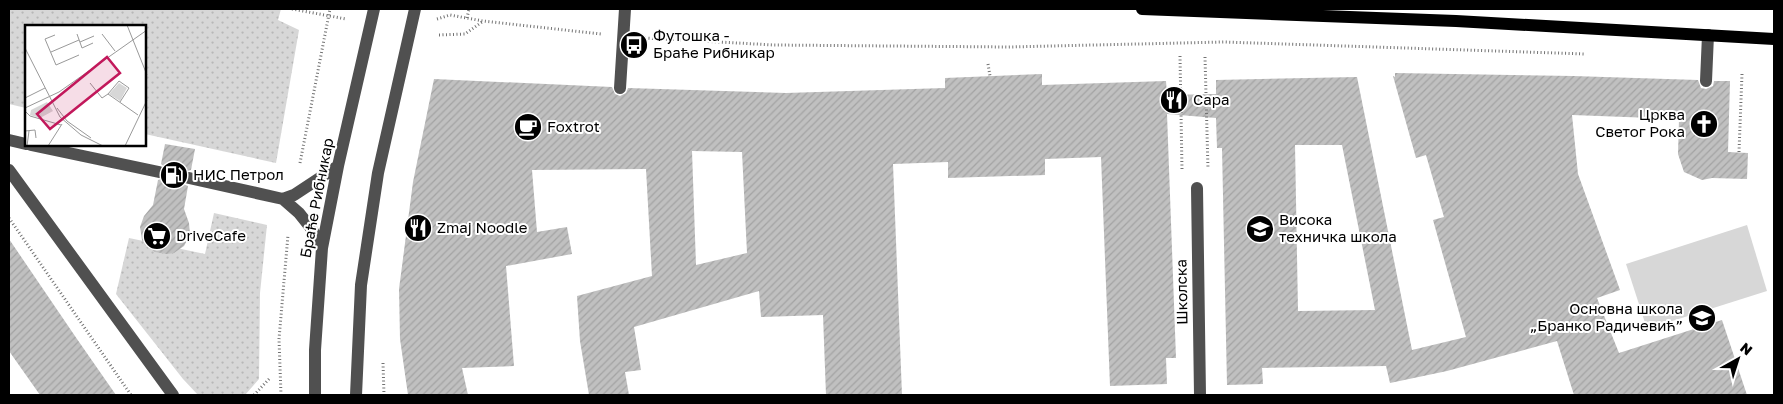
<svg xmlns="http://www.w3.org/2000/svg" width="1783" height="404" viewBox="0 0 1783 404" font-family="'Golos Text',sans-serif">
<defs>
<pattern id="park-dots" width="8" height="8" patternUnits="userSpaceOnUse" patternTransform="scale(1.25)"><rect width="8" height="8" fill="#d7d7d7"/><path d="M2 2h.1M6 6h.1" fill="none" stroke="#b7b7b7" stroke-width="1.8" stroke-linecap="round"/></pattern>
<pattern id="building-hatch" width="6" height="6" patternUnits="userSpaceOnUse" patternTransform="scale(1.25)"><rect width="6" height="6" fill="#c0c0c0"/><path d="M-1 1l2-2M0 6l6-6M5 7l2-2" fill="none" stroke="#a3a3a3"/></pattern>
</defs>
<rect width="100%" height="100%" fill="#fff"/>
<path fill="url(#park-dots)" d="M9 9H281L278 20 299 30 276 163 145 134V26H26V108L9 104Z
M214 213 267 225 260 293 259 379 245 395H198L183 379 116 294 129 238 205 254Z"/>
<path fill="#d7d7d7" d="M1747 225 1767 291 1647 329 1626 264Z"/>
<path fill="url(#building-hatch)" fill-rule="evenodd" d="M1395 73 1573 76 1698 80 1701 88 1706 89 1713 86 1714 81H1730L1728 152 1748 153 1747 179 1712 178 1702 180 1684 172 1678 154 1679 119 1572 115 1578 174 1620 290 1597 298 1619 353 1722 320 1747 395H1574L1557 341 1447 371 1390 383 1386 366 1262 368 1263 384 1227 385 1222 148H1217L1216 118 1167 114 1176 358H1166L1167 384 1110 386 1101 157 1045 159V175L948 178V162L893 164 902 395H826L823 315 761 317 759 291 634 327 641 370 625 372 629 395H589L580 341 577 296 652 276 646 169 532 170 537 232 567 227 572 254 506 266 514 366 462 368 468 395H408L400 339 399 289 413 182 434 79 612 87 615 94 620 96 626 93 628 88 786 93 945 88V78L1042 74V85L1166 81 1167 95 1216 94V80L1357 77 1412 350 1466 337 1433 220 1444 217 1426 155 1416 158 1393 76 1395 77ZM1295 145H1342L1375 310 1298 311ZM692 151 742 152 747 253 696 265Z
M165 144 195 149 191 170 183 172 181 177 183 184 188 186 184 209 189 223 190 235 184 246 174 253 167 254 155 252 145 245 142 240 140 227 144 216 153 205 158 180 165 178 167 174V169L161 164Z
M9 239 77 339 116 395H40L9 351Z"/>
<g fill="none" stroke-linecap="round" stroke-linejoin="round">
<path stroke="#d9d9d9" stroke-width="12" stroke-dasharray="12 6" stroke-linecap="butt" d="M159 172 189 178"/>
<path stroke="#727272" stroke-width="3" stroke-dasharray="1 2.5" stroke-linecap="butt" d="M292 9 346 19
M467 18 469 9
M437 19 450 15 483 21 601 34
M439 35 465 34 482 22
M645 38 774 45 1008 47 1224 42 1586 54
M1180 56 1182 170
M1205 57 1208 169
M988 64 990 76
M1739 152 1742 74
M300 163 330 9
M9 218 131 395
M383 363 384 395
M254 395 270 378
M281 395 279 339 288 235"/>
<path stroke="#505050" stroke-width="12" d="M1706 81 1708 35
M620 88 625 9
M9 140 26 144
M31 145 159 172
M9 170 173 395
M189 178 283 199 299 213 311 228 322 248
M1197 188 1200 395
M283 199 294 195 338 166
M315 395V350L322 248 338 166 374 9
M356 395 361 285 378 173 415 9"/>
<path stroke="#000" stroke-width="12" d="M1142 9 1456 21 1774 39"/>
</g>
<defs>
<symbol id="bus-disc" viewBox="-11 -11 22 22"><circle r="9.5" fill="#000" stroke="#fff"/><path d="M-5-6H5V4H4V6H2V4H-2V6H-4V4H-5ZM-3.5-4V0h7V-4ZM-3.5 1.2v1.5H-2V1.2ZM2 1.2v1.5H3.5V1.2Z" fill="#fff"/></symbol>
<symbol id="restaurant-disc" viewBox="-11 -11 22 22"><circle r="9.5" fill="#000" stroke="#fff"/><path d="M-5-6h1v4h1v-4h1v4h1v-4h1v5L-1.5 .5V6h-2V.5L-5-1ZM5-6V6H3V1.5H1.5Q1.5-4 5-6Z" fill="#fff"/></symbol>
<symbol id="church-disc" viewBox="-11 -11 22 22"><circle r="9.5" fill="#000" stroke="#fff"/><path d="M-1.2-6h2.4v3.5h3.3v2.4h-3.3V6h-2.4V-.1h-3.3v-2.4h3.3Z" fill="#fff"/></symbol>
<symbol id="cafe-disc" viewBox="-11 -11 22 22"><circle r="9.5" fill="#000" stroke="#fff"/><path d="M-5.5-4.5H6V0H3Q3 3.5 0 3.5H-2.5Q-5.5 3.5-5.5 0ZM3-3.2v2h1.7v-2ZM-6 4.5H4V6H-6Z" fill="#fff"/></symbol>
<symbol id="fuel-disc" viewBox="-11 -11 22 22"><circle r="9.5" fill="#000" stroke="#fff"/><path d="M-5.5-6h7V0h2V4h1.3V-2.5L3-4.5l.8-.8L6-3V5H2.5V1h-1V6h-7ZM-4.2-4.7v3.2H.2V-4.7Z" fill="#fff"/></symbol>
<symbol id="university-disc" viewBox="-11 -11 22 22"><circle r="9.5" fill="#000" stroke="#fff"/><path d="M0-5L7-2L0 1L-7-2ZM-4 1L0 2.5L4 1V4Q0 6-4 4Z" fill="#fff"/></symbol>
<symbol id="supermarket-disc" viewBox="-11 -11 22 22"><circle r="9.5" fill="#000" stroke="#fff"/><path d="M-6-5.5h2.5l.6 2H6L4.5 2H-2.5L-4.4-4H-6ZM-1.5 3.2a1.3 1.3 0 1 0 .1 0ZM3 3.2a1.3 1.3 0 1 0 .1 0Z" fill="#fff"/></symbol>
<symbol id="school-disc" viewBox="-11 -11 22 22"><circle r="9.5" fill="#000" stroke="#fff"/><path d="M0-5L7-2L0 1L-7-2ZM-4 1L0 2.5L4 1V4Q0 6-4 4Z" fill="#fff"/></symbol>
</defs>
<g fill-rule="evenodd">
<use href="#bus-disc" x="618" y="29" width="32" height="32"/>
<use href="#restaurant-disc" x="1158" y="84" width="32" height="32"/>
<use href="#church-disc" x="1688" y="108" width="32" height="32"/>
<use href="#cafe-disc" x="512" y="111" width="32" height="32"/>
<use href="#fuel-disc" x="158" y="159" width="32" height="32"/>
<use href="#restaurant-disc" x="402" y="212" width="32" height="32"/>
<use href="#university-disc" x="1244" y="213" width="32" height="32"/>
<use href="#supermarket-disc" x="141" y="220" width="32" height="32"/>
<use href="#school-disc" x="1686" y="302" width="32" height="32"/>
</g>
<g text-anchor="middle" stroke-width="4" stroke-linejoin="round" paint-order="stroke">
<g font-size="15" fill="#000" stroke="#fff" text-anchor="start">
<text x="653" y="41">Футошка -<tspan x="653" dy="17">Браће Рибникар</tspan></text>
<text x="1193" y="105">Сара</text>
<text x="1685" y="120" text-anchor="end">Црква<tspan x="1685" dy="17">Светог Рока</tspan></text>
<text x="547" y="132">Foxtrot</text>
<text x="193" y="180">НИС Петрол</text>
<text x="1279" y="225">Висока<tspan x="1279" dy="17">техничка школа</tspan></text>
<text x="437" y="233">Zmaj Noodle</text>
<text x="176" y="241">DriveCafe</text>
<text x="1683" y="314" text-anchor="end">Основна школа<tspan x="1683" dy="17">„Бранко Радичевић”</tspan></text>
</g>
<g font-size="15" fill="#000" stroke="#fff">
<text transform="translate(317 198) rotate(-79)" y="5">Браће Рибникар</text>
<text transform="translate(1182 292) rotate(-91)" y="5">Школска</text>
</g>
</g>
<g transform="translate(25 25)">
<rect width="121" height="121" fill="#fff"/>
<path d="M94 58 102 63 95 76 84 69ZM22 77 28 86 15 93 5 90 6 85Z" fill="#d7d7d7"/>
<path fill="none" stroke="#999" stroke-width="1" d="M102 0 122 50M52 9 57 23 68 18M77 9 90 26M30 10 20 14 31 40 54 30M55 17 69 11M0 23 35 92 56 110 78 121M26 27 54 15M65 58 77 73 83 69 113 90M83 69 94 56 104 63 95 77M0 73 20 63M0 83 34 67 122 5M32 83 42 96 66 113M0 86 5 91 36 100M0 106 10 105 11 113M2 121 4 106M23 121 37 99M100 121 122 75"/>
<path fill="#c2185b" fill-opacity="0.15" stroke="#c2185b" stroke-width="2.5" d="M82 32 95 48 25 104 12 89Z"/>
<rect width="121" height="121" fill="none" stroke="#000" stroke-width="2.5"/>
</g>
<rect width="1783" height="404" fill="none" stroke="#000000" stroke-width="20"/>
<g transform="translate(1738 359) rotate(39)" stroke="#ffffff" stroke-width="4" paint-order="stroke">
<path d="M0-4L9 19L0 12L-9 19Z" fill="#000000"/>
<text y="-8" font-size="14" font-weight="bold" text-anchor="middle" fill="#000000">N</text>
</g>
</svg>
